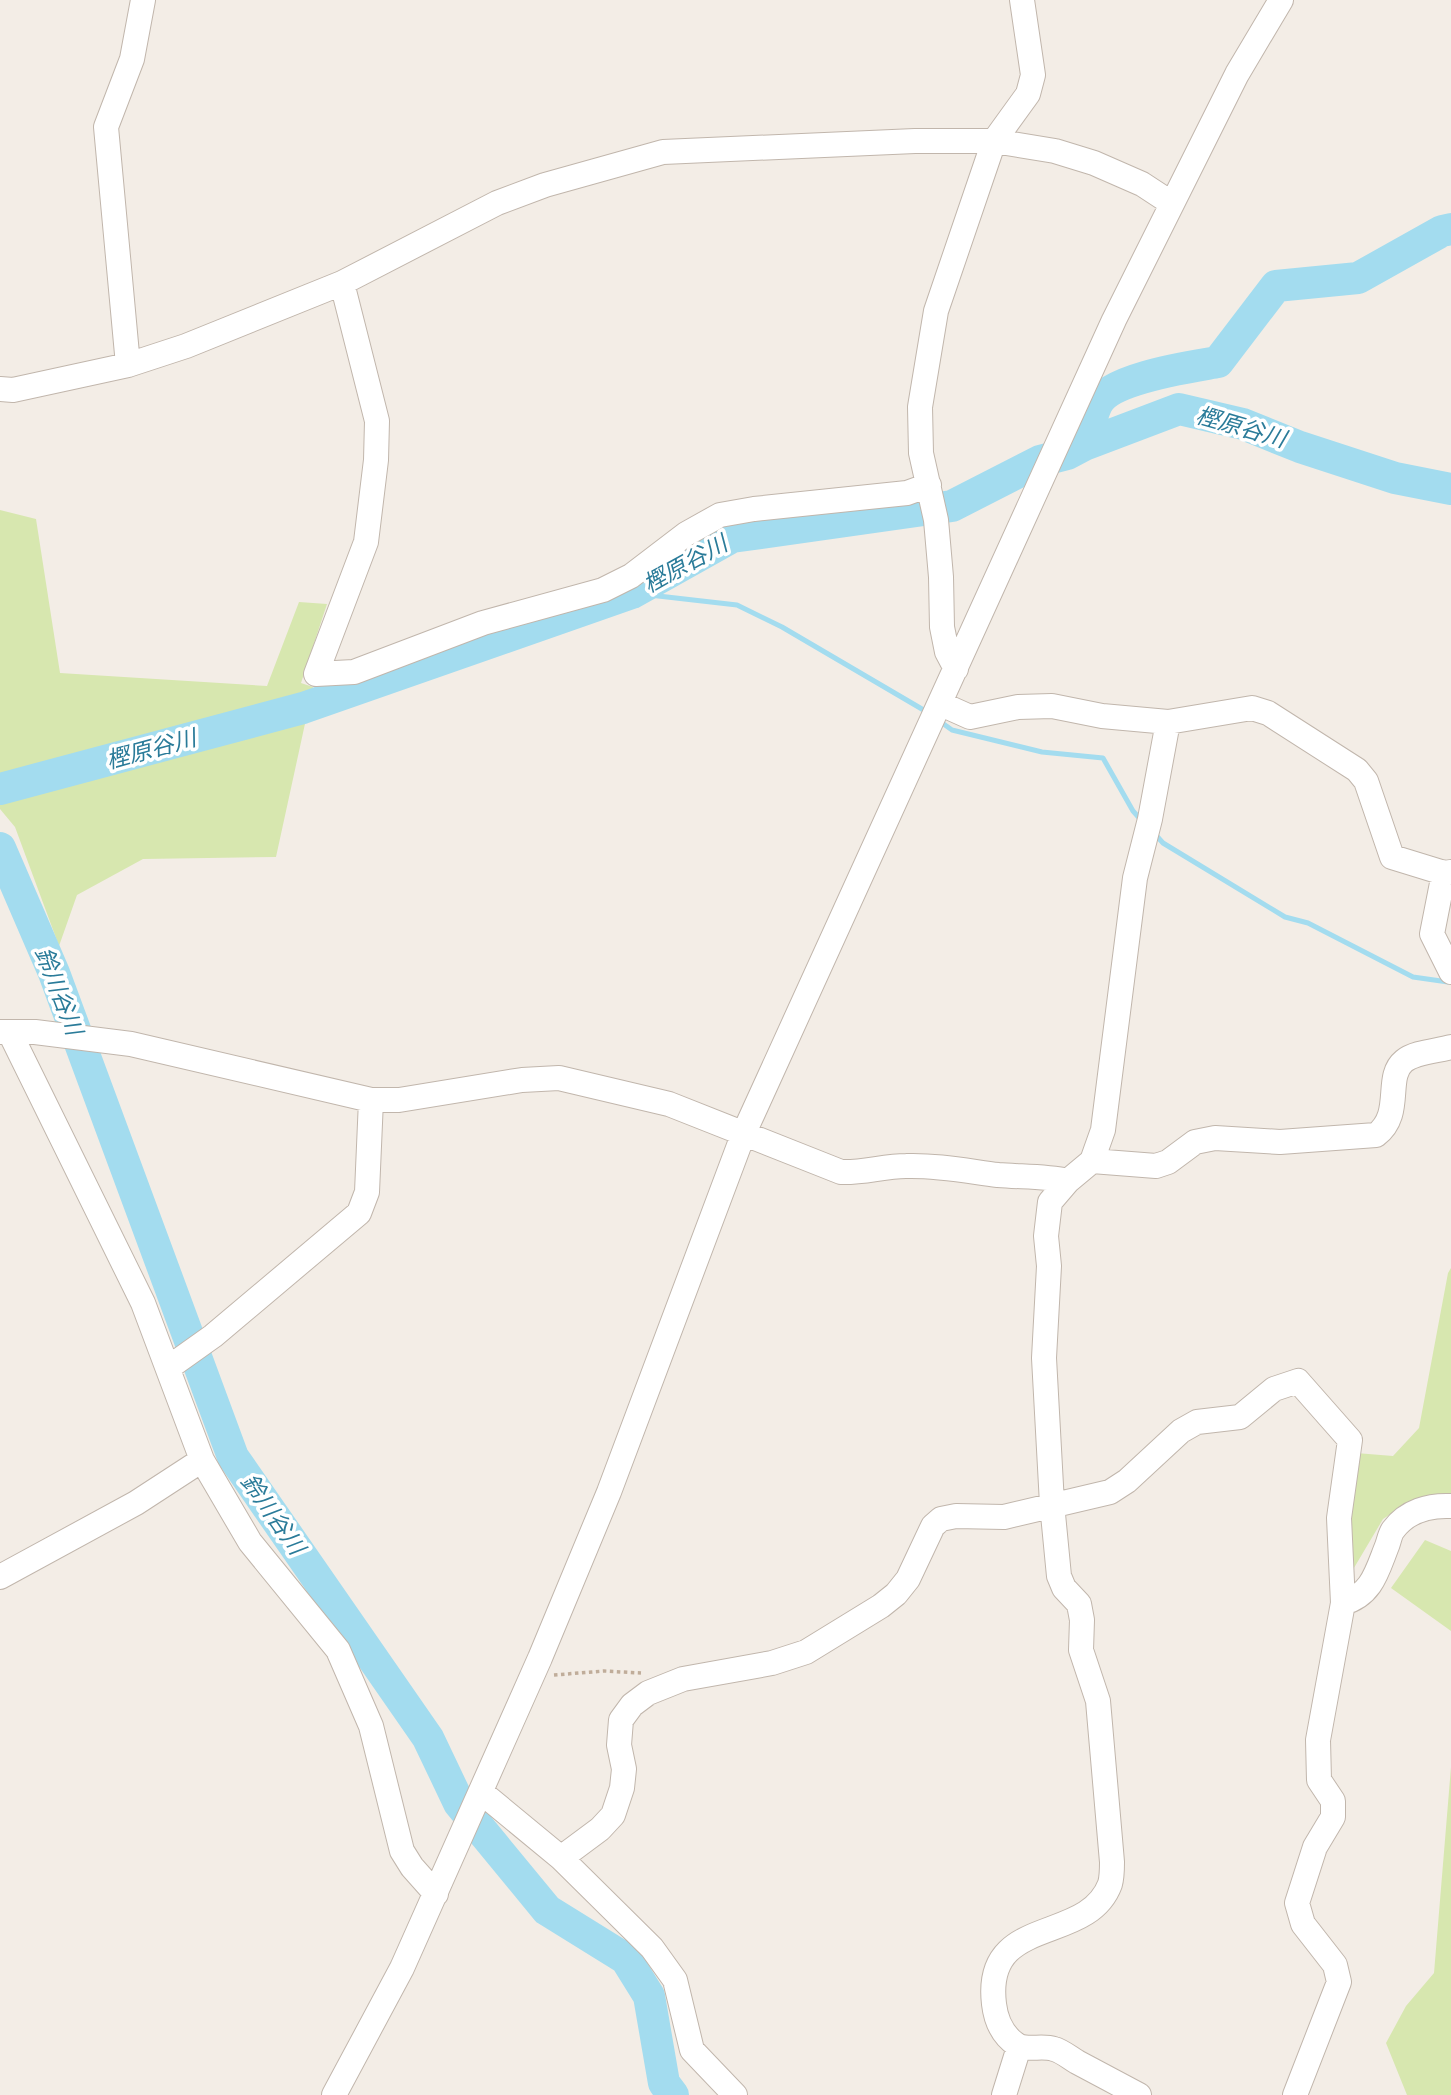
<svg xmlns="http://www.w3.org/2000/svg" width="1451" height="2095" viewBox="0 0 1451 2095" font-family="Quicksand,'Noto Sans JP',sans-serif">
<rect width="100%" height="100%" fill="#f3ede6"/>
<path fill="#d7e7af" d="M0 510 36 519 60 673 267 686 299 602 327 604 301 683 313 687 276 857 143 859 77 895 59 946 15 827 0 809Z
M1451 1268V1498L1409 1502 1383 1519 1348 1578 1347 1546 1356 1453 1393 1456 1419 1428 1448 1273Z
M1425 1540 1451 1551V1631L1391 1588Z
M1451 1767V2095H1407L1386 2043 1406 2006 1434 1973Z"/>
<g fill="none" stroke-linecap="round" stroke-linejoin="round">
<path stroke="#a3dcef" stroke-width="5" d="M632 593 737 605 782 627 927 712
M938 720 952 730 1042 752 1103 758 1133 811 1142 821
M1154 833 1163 843 1285 917 1308 923 1413 977 1448 982"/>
<path stroke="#a3dcef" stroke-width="32" d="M1084 445C1088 432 1091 416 1097 404 1110 378 1190 367 1218 362L1276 286 1358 278 1442 231 1451 229
M0 789 303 708 632 593 732 537 952 506 1040 461 1067 454 1084 445 1179 409 1243 424 1300 447 1395 478 1451 489
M0 848 54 973 233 1457 428 1738 459 1803 547 1910 626 1959 649 1996 664 2083 673 2095"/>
<defs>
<path id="minor" d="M342 283 377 421 376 460 366 542 316 674 354 672 483 623 603 590 631 576 686 534 720 515 754 509 907 493 929 485
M128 365 106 127 132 59 143 0
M0 389 13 390 128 365 186 346 342 283 497 203 545 185 663 152 915 141H994L1055 151 1094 163 1142 184 1171 203
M956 669 947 652 942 627 941 577 936 520 921 453 920 407 936 311 994 141 1028 94 1033 75 1022 0
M941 704 970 717 1018 707 1052 706 1102 716 1168 722 1252 708 1268 713 1357 770 1366 781 1392 857 1444 873 1451 872
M1444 873 1432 934 1451 972
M0 1032H35L131 1044 371 1100H399L522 1080 559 1078 669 1104 841 1172C863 1173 884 1166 906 1166 937 1165 967 1171 998 1175 1022 1177 1045 1176 1068 1181
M10 1033 143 1303 202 1460 250 1542 338 1650 371 1726 402 1851 412 1867 436 1894
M1092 1161 1156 1166 1168 1162 1195 1142 1215 1138 1280 1142 1376 1135C1404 1114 1384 1077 1404 1061 1415 1052 1437 1051 1451 1047
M168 1368 213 1336 359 1213 367 1192 371 1100
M0 1577 136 1503 202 1460
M1343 1603C1372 1595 1377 1571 1387 1546 1389 1541 1390 1534 1393 1530 1407 1511 1429 1505 1451 1506
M481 1792 561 1858 652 1948 675 1980 692 2050 735 2095
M561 1858 600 1829 613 1815 622 1788 624 1769 619 1745 621 1720 632 1705 648 1693 683 1679 772 1663 806 1652 881 1606 896 1594 908 1579 933 1526 941 1519 956 1516 1004 1517 1110 1492 1127 1481 1181 1431 1197 1422 1240 1417 1274 1389 1298 1381 1350 1440 1339 1518 1343 1603 1318 1740 1319 1780 1333 1801V1817L1315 1847 1297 1903 1303 1924 1335 1965 1339 1982 1295 2095
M334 2095 402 1968 540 1658 609 1492 743 1135 1114 320 1237 74 1281 0
M1004 2095 1019 2047
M1139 2095C1118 2084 1098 2073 1077 2062 1070 2058 1062 2051 1054 2049 1042 2045 1027 2051 1017 2045 1002 2035 996 2021 994 2004 983 1913 1087 1946 1110 1884 1112 1877 1112 1869 1112 1862L1098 1701 1081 1650 1082 1620 1079 1604 1064 1588 1059 1576 1052 1504 1044 1358 1049 1266 1046 1236 1050 1202 1068 1181 1092 1161 1103 1130 1135 878 1150 819 1168 722"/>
</defs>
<use href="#minor" stroke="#c1b6ac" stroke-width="26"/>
<path stroke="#c0ad9a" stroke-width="3.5" stroke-dasharray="3.5 3.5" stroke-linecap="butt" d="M554 1675 604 1671 641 1673"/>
<use href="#minor" stroke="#fff" stroke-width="24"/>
</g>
<g text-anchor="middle" stroke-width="7" stroke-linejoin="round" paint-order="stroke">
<g font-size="23" font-style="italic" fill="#2a7b99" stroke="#fff">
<text transform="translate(1241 427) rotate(16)" y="8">樫原谷川</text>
<text transform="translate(685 564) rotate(-29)" y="8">樫原谷川</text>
<text transform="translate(151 749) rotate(-15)" y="8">樫原谷川</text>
<text transform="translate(59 991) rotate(69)" y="8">鈴川谷川</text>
<text transform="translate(273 1514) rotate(55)" y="8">鈴川谷川</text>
</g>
</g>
</svg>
